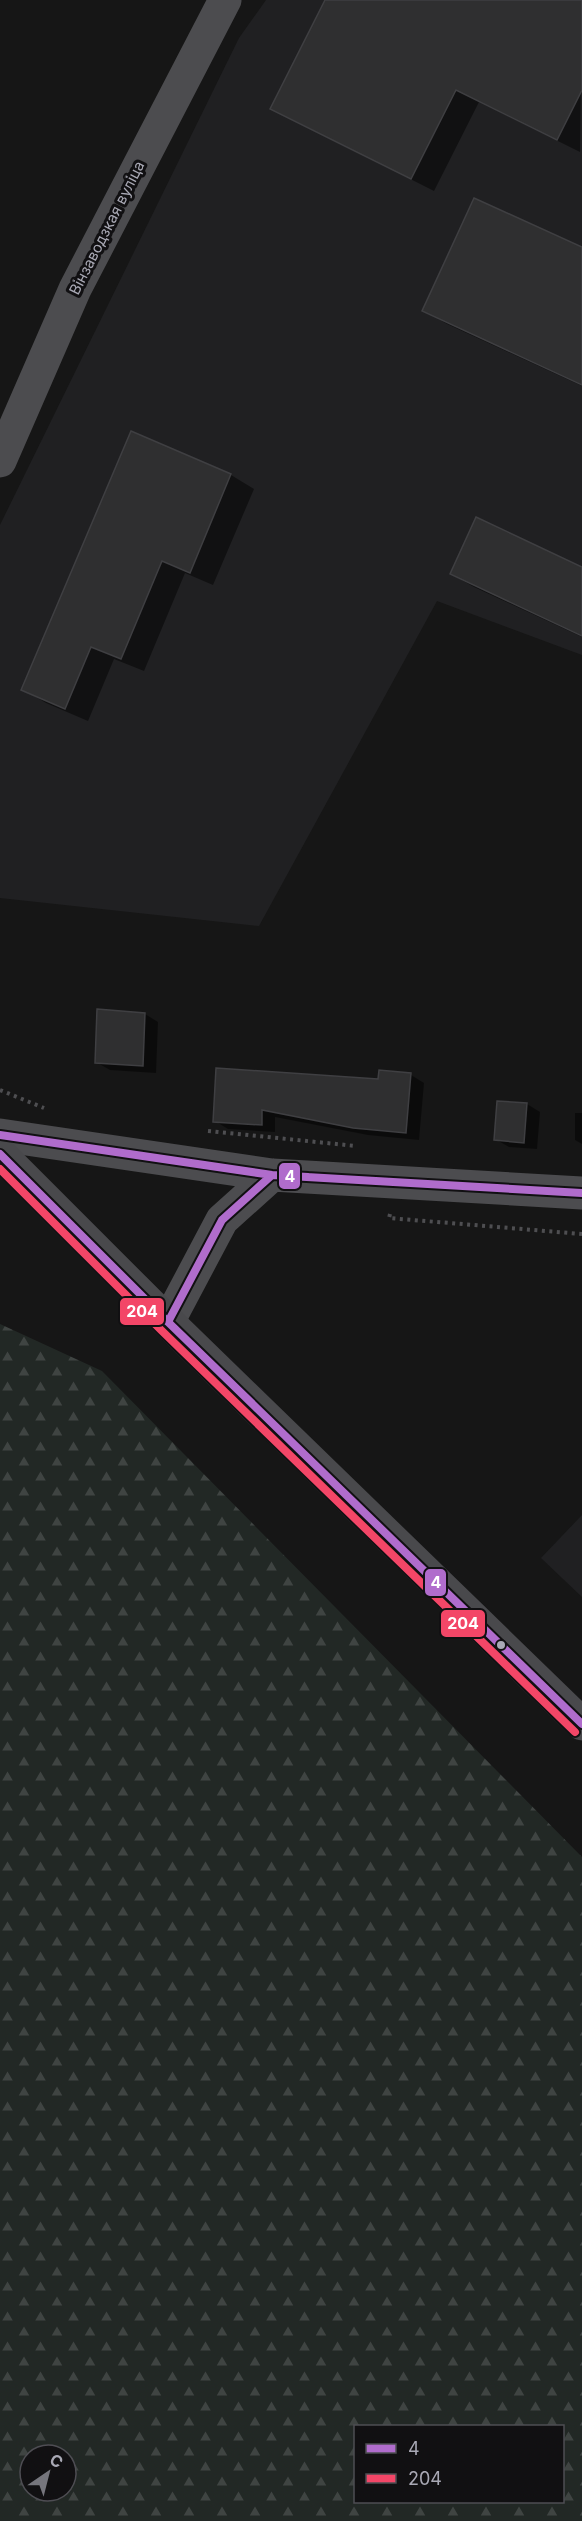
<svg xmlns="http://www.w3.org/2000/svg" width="582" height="2521" viewBox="0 0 582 2521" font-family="Inter,sans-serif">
<defs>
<pattern id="forest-firs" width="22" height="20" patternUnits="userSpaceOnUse" patternTransform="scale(1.5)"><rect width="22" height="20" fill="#222825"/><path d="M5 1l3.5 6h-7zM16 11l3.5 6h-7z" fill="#3f4442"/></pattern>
</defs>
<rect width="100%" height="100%" fill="#161616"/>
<path fill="#202022" d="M266 0H582V655L437 601 259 926 0 898V525L239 38Z
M582 1515V1597L541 1558Z"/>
<path fill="url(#forest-firs)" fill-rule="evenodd" d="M0 1324 102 1371 582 1857V2521H0ZM356 2426H562V2502H356ZM30 2455H66V2491H30Z"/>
<path fill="#0007" d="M327 0H582L580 152 479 102 434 191 272 109Z
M582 249V386L447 324 424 311Z
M131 433 231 475 254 489 213 585 185 573 144 671 114 659 88 721 46 703 23 689Z
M582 568V637L474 587 451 574Z
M145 1014 158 1022 156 1073 110 1070 96 1062Z
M380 1072 411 1075 424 1083 419 1140 368 1135 275 1117V1132L228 1129 215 1121 380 1080Z
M498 1102 527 1104 540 1112 537 1149 509 1147 495 1139Z
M575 1113H582V1144L575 1140Z"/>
<path fill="#2f2f30" stroke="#3f3f42" stroke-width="1.5" d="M325 0H582V90L557 140 456 90 411 179 270 109Z
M474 198 582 247V385L422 311Z
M131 431 231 474 190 573 162 561 121 659 91 647 65 709 21 690Z
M476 517 582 567V636L450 574Z
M97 1009 145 1013 143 1066 95 1063Z
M216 1068 378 1079 379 1070 411 1073 406 1133 353 1128 262 1110V1125L213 1122Z
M497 1101 527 1103 524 1143 494 1140Z"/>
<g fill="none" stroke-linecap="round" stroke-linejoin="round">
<path stroke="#4e4e51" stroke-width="4" stroke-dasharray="3 4.5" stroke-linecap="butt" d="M0 1090 44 1108
M208 1131 356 1146
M390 1214 389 1218 582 1234"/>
<path stroke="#4c4c4f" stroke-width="33" d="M0 461 75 289 225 0
M0 1135 272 1175 582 1193
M168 1322 222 1220 272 1175"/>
<path stroke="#49494c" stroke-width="33" d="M0 1154 168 1322 582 1724"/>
<defs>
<path id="bus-1" d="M0 1135 272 1175 582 1193
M0 1154 168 1322 582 1724
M168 1322 222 1220 272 1175 308 1177"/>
<path id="bus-2" d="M0 1169 161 1330 575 1732"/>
</defs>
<use href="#bus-1" stroke="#111012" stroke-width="12"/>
<use href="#bus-2" stroke="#111012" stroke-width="12"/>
<use href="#bus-1" stroke="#b06ccc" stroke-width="8"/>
<use href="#bus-2" stroke="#f34667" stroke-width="8"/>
</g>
<circle fill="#a9a9b5" stroke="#111012" stroke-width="2" cx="501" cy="1645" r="5"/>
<g text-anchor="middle" stroke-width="6" stroke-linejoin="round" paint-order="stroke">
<g font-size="15" fill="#a9a9b5" stroke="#111012">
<text transform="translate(107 228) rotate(-63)" y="5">Вінзаводзкая вуліца</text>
</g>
</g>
<g stroke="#111012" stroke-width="2">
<rect x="278" y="1162" width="23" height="28" rx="6" fill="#b06ccc"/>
<rect x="119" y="1297" width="46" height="29" rx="6" fill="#f34667"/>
<rect x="424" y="1568" width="23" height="29" rx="6" fill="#b06ccc"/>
<rect x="440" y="1609" width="46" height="29" rx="6" fill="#f34667"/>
</g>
<g font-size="16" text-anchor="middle" font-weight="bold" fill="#fff">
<text x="290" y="1182">4</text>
<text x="142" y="1317">204</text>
<text x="436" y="1588">4</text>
<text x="463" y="1629">204</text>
</g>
<rect x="354" y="2425" width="210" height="78" fill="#111012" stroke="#4e4d53" stroke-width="1.5"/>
<rect x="366" y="2444" width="30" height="9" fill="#b06ccc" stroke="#4e4d53" stroke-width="1.5"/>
<text x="408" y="2455" font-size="18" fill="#a9a9b5">4</text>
<rect x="366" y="2474" width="30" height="9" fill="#f34667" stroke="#4e4d53" stroke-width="1.5"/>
<text x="408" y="2485" font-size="18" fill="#a9a9b5">204</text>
<g transform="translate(48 2473) rotate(35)"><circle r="28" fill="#111012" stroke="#4e4d53" stroke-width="1.5"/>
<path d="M0-4.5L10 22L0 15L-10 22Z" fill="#76767d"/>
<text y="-9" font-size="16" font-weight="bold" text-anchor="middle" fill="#a9a9b5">С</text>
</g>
</svg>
